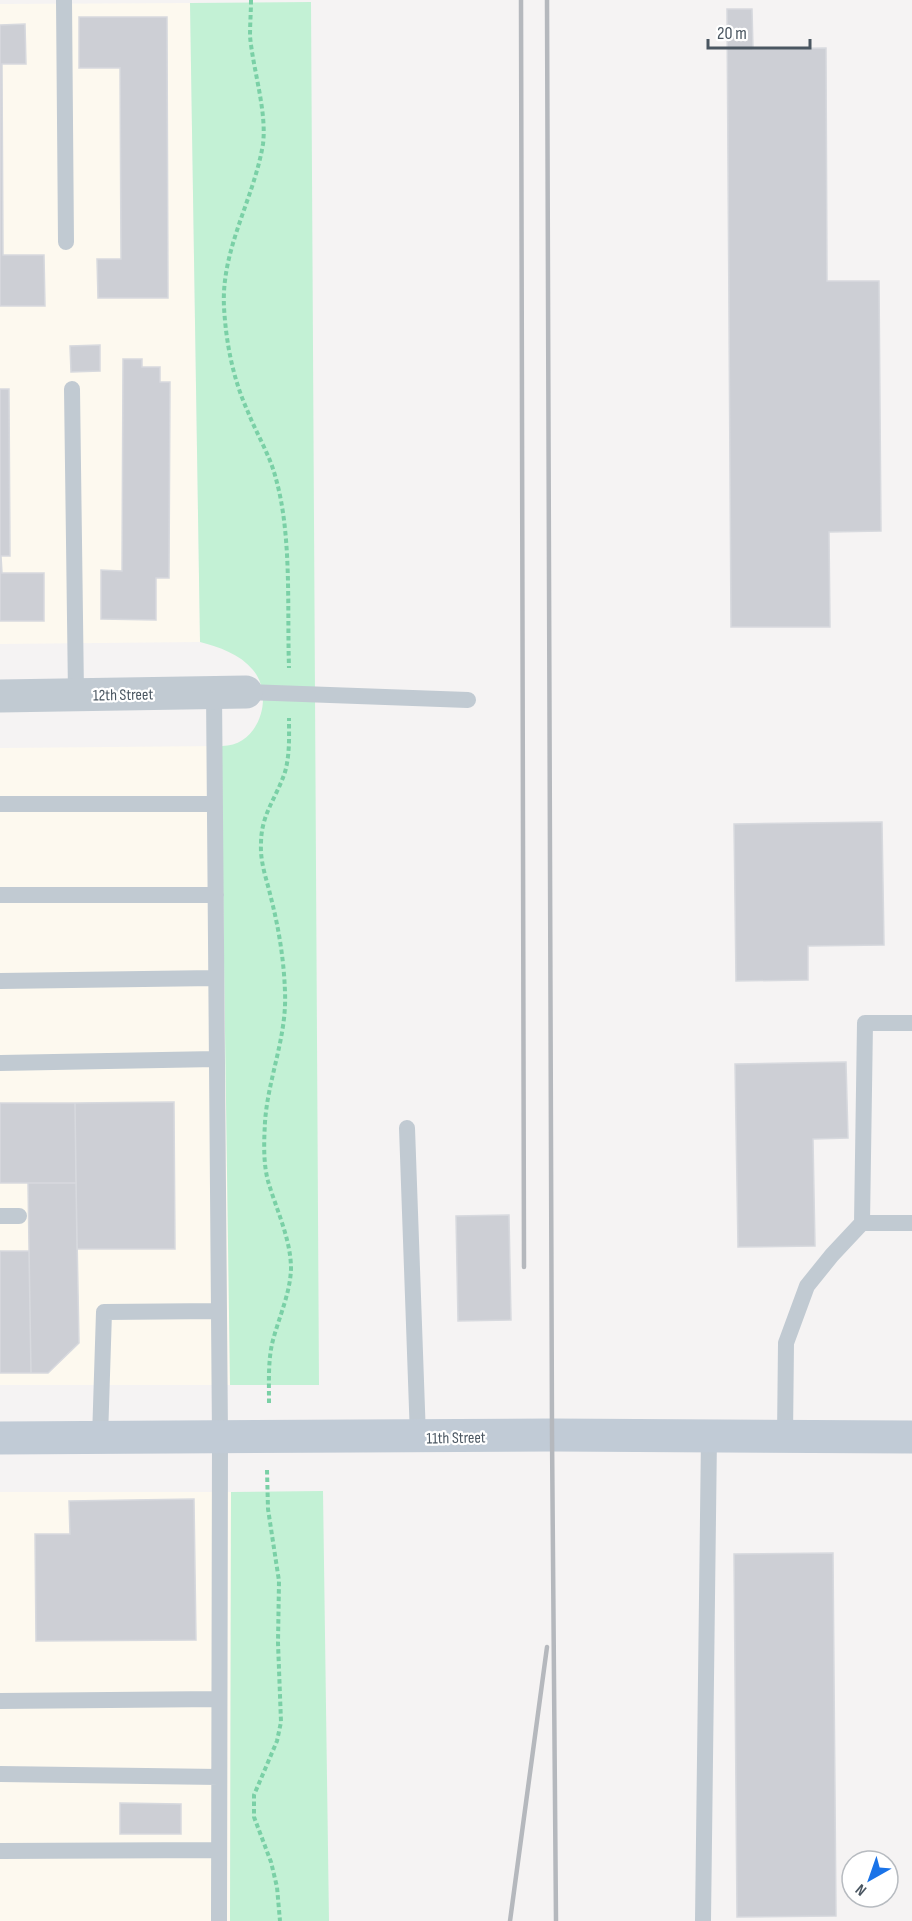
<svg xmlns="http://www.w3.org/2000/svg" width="912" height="1921" viewBox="0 0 912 1921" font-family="'Sofia Sans Condensed',sans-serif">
<rect width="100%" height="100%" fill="#f5f3f3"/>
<path fill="#fdf9ef" d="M190 3 200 642 0 644V4Z
M221 746 230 1385H0V748Z
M0 1492H231L230 1921H0Z"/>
<path fill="#c3f1d5" d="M311 2 319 1385H230L221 746C259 747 275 696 253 670 240 654 219 647 200 642L190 3Z
M323 1491 329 1921H230L231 1492Z"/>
<path fill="#cdcfd5" stroke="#d7d9de" stroke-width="1.5" d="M727 9H752L753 49 826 48 827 281H879L881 531 829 532 830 627H731Z
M79 17H167L168 298H98L97 259H121L120 68H79Z
M25 24 26 64H2L3 255H44L45 306H0V25Z
M100 345V371L71 372 70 346Z
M123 359H142V367H160V382H170L169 578H156V620L101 619V570L122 571Z
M0 389H9L10 556H1L2 573H44V621H0Z
M882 822 884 945 808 946V980L736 981 734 824Z
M846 1062 848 1138 813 1139 815 1246 738 1247 735 1064Z
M174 1102 175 1249H77L75 1103Z
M0 1103H75L76 1183H0Z
M28 1183H76L79 1343 48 1373H31Z
M509 1215 511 1320 458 1321 456 1216Z
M0 1251H29L31 1373H0Z
M194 1499 196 1640 36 1641 35 1534H70L69 1501Z
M833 1553 836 1916 737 1917 734 1554Z
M120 1803 181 1804V1834H120Z"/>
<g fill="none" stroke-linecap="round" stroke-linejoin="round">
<path stroke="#7ad0a6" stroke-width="4" stroke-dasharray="4.5 3" stroke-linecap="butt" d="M251 0C251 12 250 24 250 36 253 70 267 111 263 144 254 199 221 249 224 307 226 343 233 379 248 412 257 435 270 455 276 479 292 536 287 609 289 668
M269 1403C269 1383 268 1363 272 1344 278 1319 290 1295 291 1269 291 1239 276 1209 268 1181 263 1162 264 1141 265 1122 268 1078 287 1037 285 992 284 961 279 929 271 898 267 880 260 863 261 844 261 814 276 799 285 772 290 754 289 736 289 718
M267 1470 268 1509 279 1581 278 1643 281 1722 277 1741 254 1795V1817L271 1862 277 1887 280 1921"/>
<path stroke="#c1cad2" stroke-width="16" d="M64 0 66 242
M72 389 76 694
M214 692 220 1438 219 1921
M246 692 468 700
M0 804H214
M0 895H216
M0 981 215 978
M0 1063 216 1059
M407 1128 418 1437
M0 1216H19
M862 1223H912
M785 1436 786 1343 807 1286 832 1255 862 1223 865 1023H912
M100 1438 104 1312 219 1311
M0 1701 219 1699
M0 1774 219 1777
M0 1851 219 1850
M703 1921 709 1436"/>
<path stroke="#c1cad2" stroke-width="33" d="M0 696 246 692"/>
<path stroke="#c1cbd6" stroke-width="33" d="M0 1438 552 1435 912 1437"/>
<path stroke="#b5b8bd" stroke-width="4.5" d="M521 0 524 1267
M547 0 552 1435 556 1921
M510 1921 547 1647"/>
</g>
<g text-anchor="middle" stroke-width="4.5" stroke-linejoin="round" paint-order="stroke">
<g font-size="16" fill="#4a5661" stroke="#fff">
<text transform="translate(123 694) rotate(-1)" y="6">12th Street</text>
<text transform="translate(456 1437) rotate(-1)" y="6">11th Street</text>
</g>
</g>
<g transform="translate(870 1879) rotate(220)"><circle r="28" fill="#ffffff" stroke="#b7bbc0" stroke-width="1.5"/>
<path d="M0-4.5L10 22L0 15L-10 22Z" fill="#1a73e8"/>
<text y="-9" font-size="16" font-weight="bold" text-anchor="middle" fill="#4a5661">N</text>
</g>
<path d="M708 39v9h102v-9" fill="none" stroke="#4a5661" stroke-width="3"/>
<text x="717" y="39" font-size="18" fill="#4a5661" stroke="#ffffff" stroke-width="4.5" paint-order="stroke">20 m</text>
</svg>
